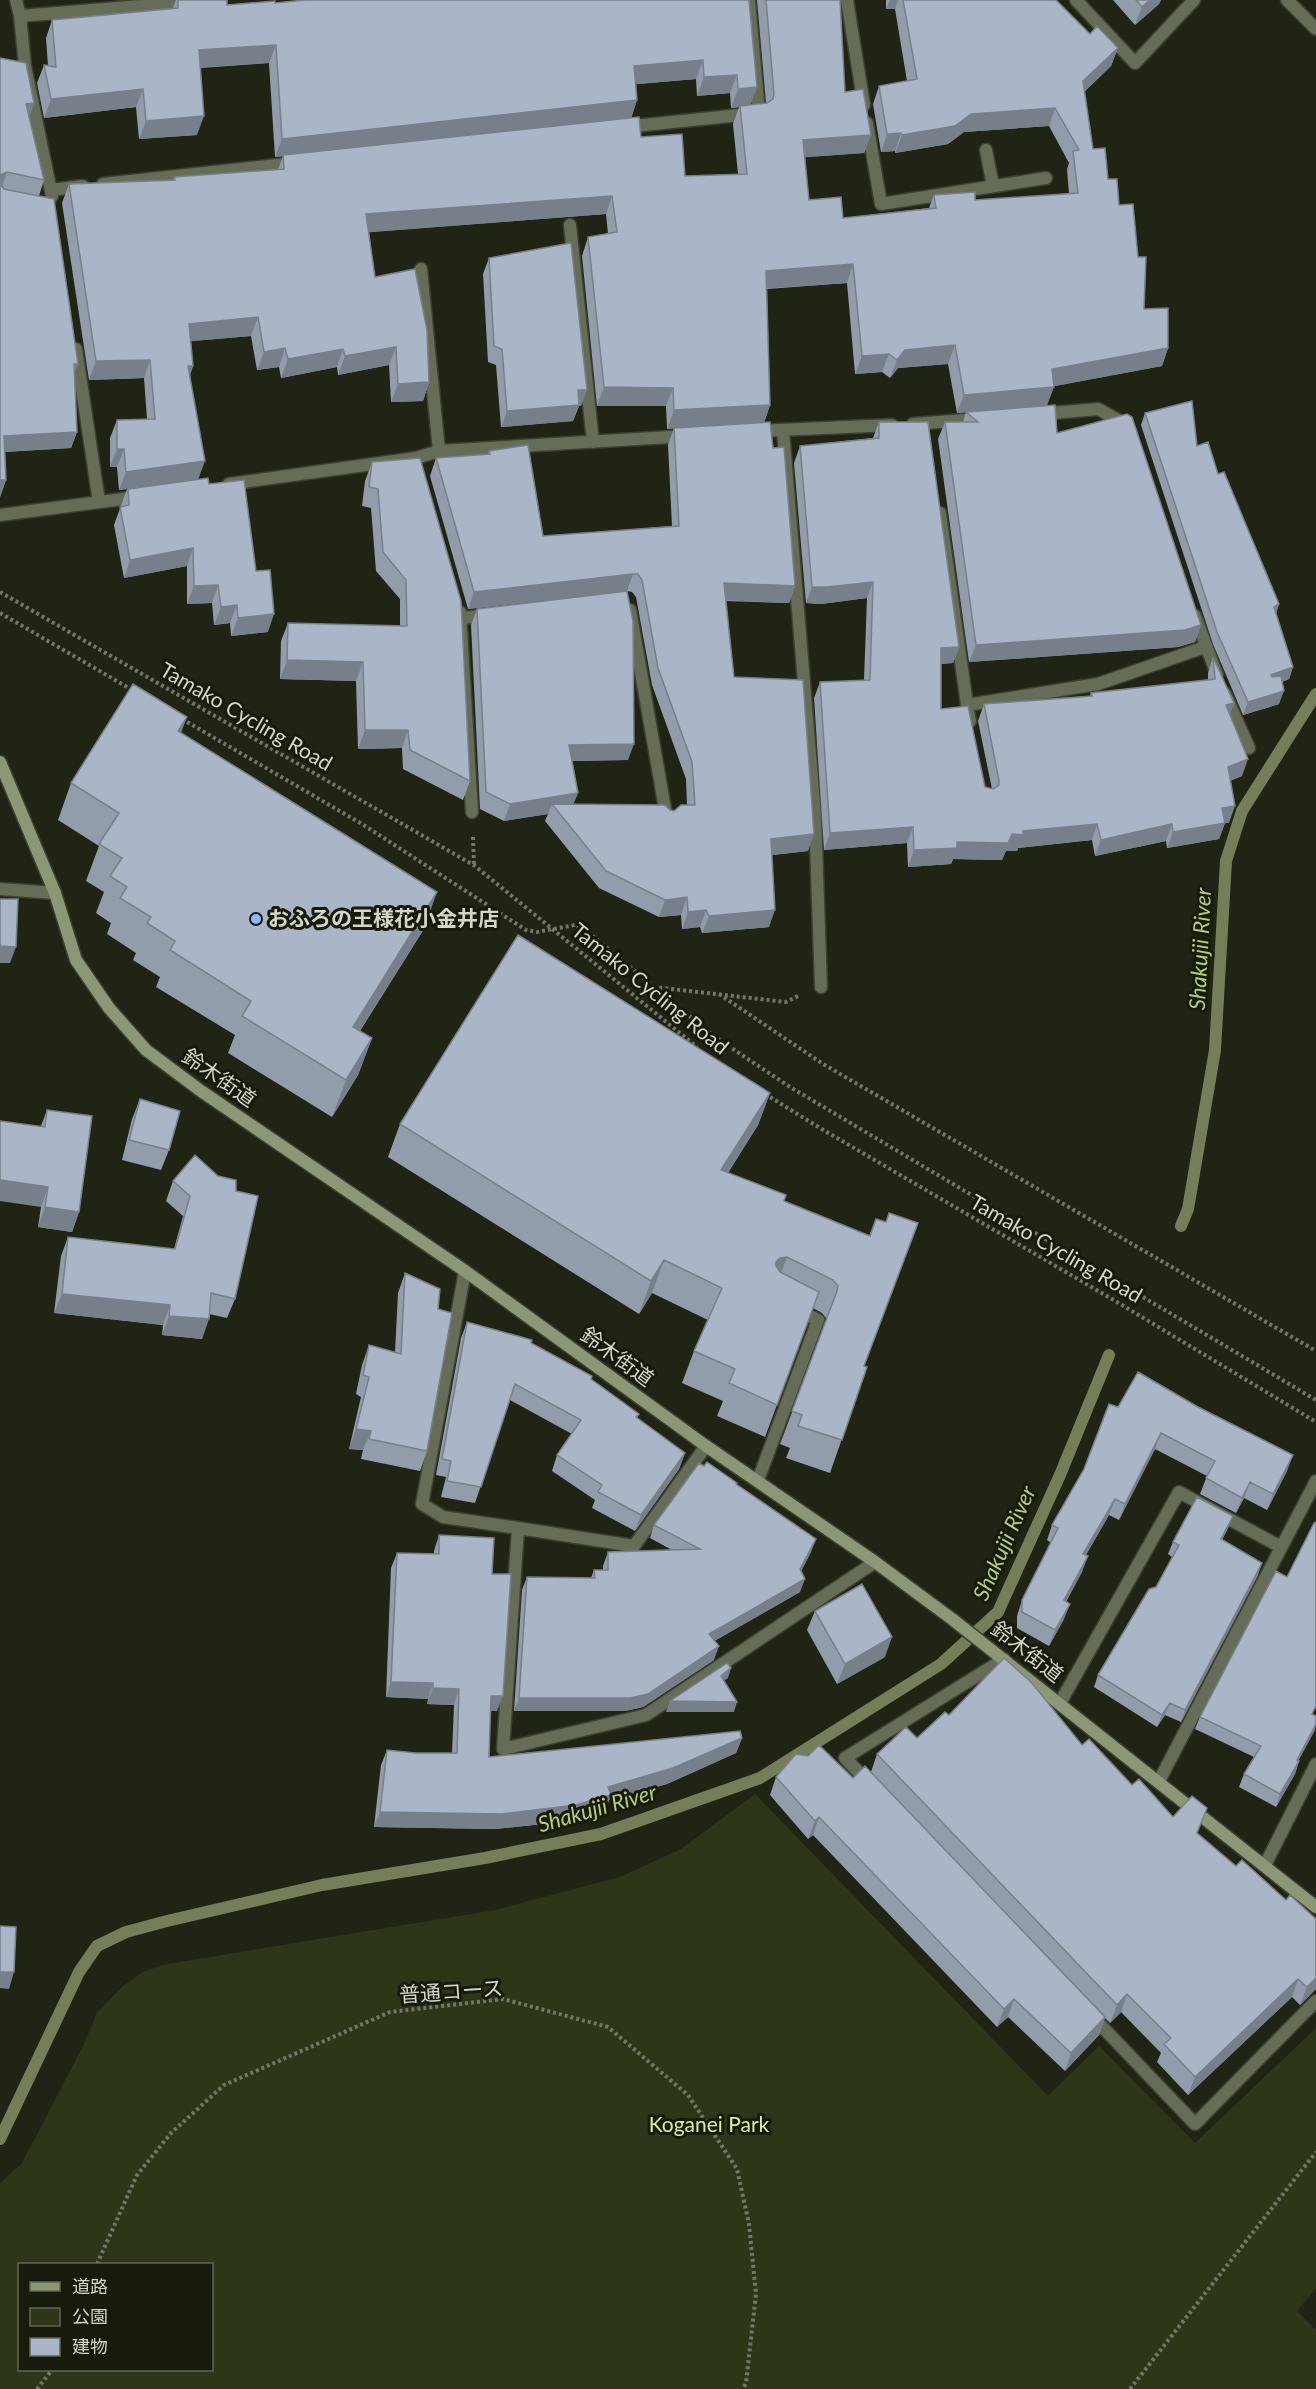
<svg xmlns="http://www.w3.org/2000/svg" width="1316" height="2389" viewBox="0 0 1316 2389" font-family="Lato,'Noto Sans JP',sans-serif">
<rect width="100%" height="100%" fill="#202415"/>
<path fill="#2e3618" fill-rule="evenodd" d="M755 1794 1048 2096 1099 2046 1195 2143 1316 2028V2288L1297 2311 1316 2330V2389H0V2183L22 2163 83 2046 97 2013 123 1986 144 1971 168 1964 495 1910 620 1877 681 1849ZM20 2264H212V2370H20Z"/>
<g fill="none" stroke-linecap="round" stroke-linejoin="round">
<path stroke="#747e58" stroke-width="12" d="M1181 1226 1188 1209 1215 1050 1226 861 1242 811 1316 694
M0 2139 79 1972 97 1946 126 1932 167 1921 322 1885 485 1858 601 1834 760 1778 941 1664 998 1612 1060 1475 1109 1355"/>
<defs>
<path id="lane" d="M847 0 864 105
M867 123 881 204 1046 178
M986 150 993 186
M421 269 439 451
M630 610 667 820
M460 612 472 812
M462 618 490 615
M465 1271 422 1504 443 1517 518 1528
M706 1446 634 1546 518 1528 503 1749 646 1715 875 1562
M758 1480 818 1320 798 1310
M1060 1703 1179 1492 1281 1547
M1159 1781 1316 1481
M870 1784 845 1758 1004 1659
M1265 1865 1316 1764
M1091 2015 1195 2124 1316 2001"/>
<path id="street" d="M16 0 20 16 25 66 52 196
M1076 0 1135 63 1194 0
M1287 0 1316 29
M20 16 213 0
M625 127 759 113 749 0
M103 184 295 163
M51 190 83 186
M570 225 593 442
M76 349 99 502
M1041 414 1098 409 1127 425
M913 424 979 419
M783 430 815 815 821 987
M757 431 892 425
M229 484 416 458 439 451 686 436
M940 513 967 705
M0 515 138 497
M1195 616 1217 675
M1225 694 1249 748
M970 721 967 705 1098 684 1205 647
M0 889 55 893"/>
<path id="secondary" d="M0 762 55 893 76 960 109 1008 146 1050 201 1091 465 1271 706 1446 875 1562 952 1619 1316 1907"/>
</defs>
<use href="#lane" stroke="#3c4032" stroke-width="15"/>
<use href="#street" stroke="#3c4032" stroke-width="15"/>
<use href="#secondary" stroke="#3c4032" stroke-width="15"/>
<path stroke="#73776a" stroke-width="4" stroke-dasharray="3 3" stroke-linecap="butt" d="M0 592 475 866 697 1047
M0 613 134 691
M182 719 362 824 526 930 537 932 575 925 589 933 654 987
M473 837 474 866
M719 994 823 1064 1316 1351
M798 996 786 1002 654 987 715 1037 790 1087 1316 1400
M765 1094 820 1128 1117 1302 1316 1422
M97 2264 137 2175 171 2133 224 2085 390 2012 503 1999 608 2027 688 2095 737 2169 749 2224 756 2294 746 2383 743 2389
M37 2389 52 2370
M1130 2389 1316 2152"/>
<use href="#lane" stroke="#656c57" stroke-width="12"/>
<use href="#street" stroke="#656c57" stroke-width="12"/>
<use href="#secondary" stroke="#8c9775" stroke-width="12"/>
</g>
<path fill="#929cab" fill-rule="evenodd" d="M176 0H227V5L275 3 749 0 757 87 750 105 766 103 757 0H840L845 92 871 135 864 153 805 157 809 200 843 218 929 208 934 195 975 200 1069 194 1067 169 1069 163 1049 126 964 132 948 144 895 153V151L881 152 873 104 879 86 907 81 895 9H886V0H1056L1090 34 1118 48 1111 66 1084 92 1093 149 1119 205 1138 257 1144 309 1168 348 1162 366 1054 386 1047 405 957 413 948 364 898 368 890 378 882 372 855 374 847 283 767 289 770 405 764 423 773 448 795 586 789 603 726 601 734 677 808 851 772 855 769 927 702 933 700 927 682 929 681 915 659 917 599 888 545 821 548 814 504 821 480 809 471 625 477 609 628 760 572 761 578 793 573 804 674 811 687 805 686 779 652 685 636 597 632 592 627 591 468 609 430 476 436 458 488 454 489 451 543 536 672 526 668 445 674 428 667 429 666 406H597L582 256 588 237 608 234 606 214 369 232 375 277 429 382 423 401 391 402 389 365 338 375 337 367 281 378 279 367 257 370 251 336 191 341 193 366 190 375 198 479 209 484 256 571 268 632 231 636 230 623 214 625 212 603 187 604V566L124 578 114 525 127 489 119 490 117 467H110V438L117 420 147 419 144 378 89 380 62 203 69 184 173 180 174 177 278 170 283 156 275 157 269 63 200 68 197 135 139 139 136 107 44 118 37 83 44 65 48 66 46 38 52 20 173 8ZM696 79 697 96 730 93 731 108 739 107 733 124 738 174 685 176 641 137 631 118 637 100 636 84Z
M1113 0H1161L1159 4 1135 25Z
M0 58 34 103 29 117 44 180 39 196 74 374 77 432 71 448 5 452 6 480 0 497Z
M489 258 581 406H579L573 421 501 427 496 365 488 362 483 274Z
M966 412 1057 433 1201 625 1195 642 1178 647 969 662 938 439 945 422H963Z
M1145 413 1197 446 1218 474 1279 604 1276 614 1293 667 1289 679 1282 682 1279 704 1243 715 1213 644 1141 425Z
M879 422 959 647 953 663 941 664V709L985 787 992 789 978 721 984 704 1090 696 1091 693 1208 680V673L1213 657 1234 703 1230 714 1242 776 1230 781 1229 823H1225L1219 839 1167 848 1166 841 1095 856 1092 840 1018 848 1017 851H1006L1002 860 953 859 951 864 908 867 907 843 824 850 814 698 820 682 864 680 867 598 821 604 806 603 794 463 800 446 873 438Z
M372 462 470 781 463 800 403 769 402 748 358 749 356 681 280 679 281 641 288 623 400 626V599L376 571 371 508 362 506 365 481Z
M181 733 424 929 360 1031 372 1038 358 1075 332 1117 228 1053 235 1035 156 987 160 977 133 960 136 953 107 934 111 923 96 913 104 892 86 881 99 846 58 820 71 783Z
M770 1093 758 1125 728 1173 784 1201 869 1236 876 1219 864 1366 867 1367 830 1473 786 1458 790 1448 780 1444 826 1322V1318L822 1313 813 1308 765 1437 717 1416 723 1401 682 1383 694 1351 708 1320 652 1293 639 1314 388 1157 400 1124Z
M140 1099 169 1150 161 1170 122 1160 132 1119Z
M47 1110 79 1212 72 1232 38 1227 41 1207V1126Z
M195 1155 235 1299 227 1318 209 1314 202 1339 162 1335 163 1325 54 1313 61 1256 68 1237 174 1249 183 1216 166 1201 173 1181Z
M405 1273 438 1309 427 1451 420 1471 361 1459 363 1450 349 1449 361 1397 356 1394 362 1365 369 1345 395 1352 398 1293Z
M467 1322 531 1343 592 1376 591 1380 639 1414 637 1418 685 1453 679 1469 635 1531 592 1508 595 1500 552 1471 557 1455 572 1434 510 1400 475 1503 441 1497 446 1477 436 1475 461 1338Z
M1109 1404 1287 1471 1267 1510 1244 1498 1236 1513 1200 1494 1207 1476 1155 1449 1119 1520 1109 1515 1086 1555 1082 1572 1066 1602 1064 1619 1049 1646 1017 1628V1616L1022 1600 1051 1543 1047 1540 1052 1525 1084 1469Z
M736 1485 811 1552 801 1571 800 1592 714 1641V1660L643 1707 625 1711H514L522 1590 527 1577 591 1578 594 1570H603V1566L608 1552 672 1550 650 1538 654 1525Z
M1233 1516 1228 1528 1222 1540 1258 1575 1181 1722 1165 1715 1157 1727 1094 1687 1098 1675 1156 1587 1172 1557 1168 1554 1173 1542Z
M439 1535 492 1574 497 1711H490L489 1757 742 1738 736 1753 667 1784 609 1800 605 1811 571 1821 495 1829 374 1827 381 1765 387 1750 416 1753H452L454 1705 427 1704 428 1699 386 1697 391 1568 397 1553 434 1554V1551Z
M815 1611 885 1657 837 1684 807 1630Z
M949 1715 1082 1745 1132 1785 1173 1817 1198 1834 1316 1989 1300 2005 1292 1997 1188 2095 1157 2062 1161 2053 1121 2012 1110 2023 1105 2018 1099 2035 1065 2071 1008 2017 997 2027 813 1835 808 1839 770 1795 776 1777 853 1778 871 1772 877 1754 917 1738Z
M1313 1715 1315 1730 1298 1761H1299L1295 1774 1276 1807 1239 1787 1244 1774 1254 1757 1195 1729 1200 1717Z"/>
<path fill="#777f8b" d="M890 0H898L895 9H886Z
M1150 0H1161L1159 4 1135 25 1142 7Z
M276 45 269 63 192 68 199 50Z
M1118 48 1111 66 1076 100 1083 81Z
M703 60 696 79 628 85 634 66Z
M737 75 730 93 697 96 704 77Z
M757 87 750 106 731 108 738 89Z
M143 89 136 107 44 118 51 99Z
M637 100 631 119 275 157 282 139Z
M34 103 28 120 26 104Z
M1055 108 1049 126 964 132 948 144 895 153 902 135 971 114Z
M204 116 197 135 139 139 146 121Z
M901 133 895 151 881 152 887 134Z
M871 135 864 153 796 158 803 140Z
M7 172 1 189H0V175Z
M612 196 606 214 360 233 366 214Z
M853 264 847 283 760 289 766 271Z
M258 317 251 336 183 342 189 324Z
M955 345 948 364 898 368 890 378 897 360 905 350Z
M396 347 389 365 338 375 345 356Z
M285 348 279 367 257 370 264 352Z
M1168 348 1162 366 1045 388 1052 369Z
M343 349 337 367 281 378 288 359Z
M889 354 882 372 855 374 862 356Z
M150 360 144 378 89 380 96 361Z
M74 364H78L72 380Z
M188 366H193L187 384Z
M429 382 423 401 391 402 398 384Z
M604 387 673 388 666 406H597Z
M1054 387 1047 405 957 413 964 395Z
M578 390H587L581 406H579L573 421 501 427 507 411Z
M770 405 764 423 667 429 674 410Z
M77 432 71 448 0 452 4 436Z
M117 449H124L117 467H110Z
M205 461 198 480 119 490 126 472Z
M0 480H6L0 497Z
M193 548 187 566 124 578 130 560Z
M633 574 627 591 468 609 474 592Z
M873 582 867 598 821 604 806 603 812 587Z
M724 583 795 586 789 603 718 600Z
M218 585 212 603 187 604 194 586Z
M1279 604 1275 616 1274 607Z
M237 605 230 623 214 625 221 607Z
M274 614 268 632 231 636 238 618Z
M1201 625 1195 642 1178 647 969 662 976 645Z
M959 647 953 663 935 664 941 648Z
M287 660 363 662 356 681 280 679Z
M1293 667 1289 679 1267 687 1271 675Z
M1284 691 1279 704 1243 715 1248 702Z
M1234 703 1228 719 1226 705Z
M187 717 173 754 178 731Z
M365 730H408L402 748 358 749Z
M634 744 628 760 563 761 569 745Z
M1248 759 1242 776 1222 784 1228 767Z
M578 793 571 810 552 804 548 814 504 821 510 804Z
M1235 806 1229 823H1225L1219 839 1167 848 1173 832 1222 808Z
M1097 824 1092 840 1018 848 1017 851H1006L1002 860 953 859 951 864 908 867 914 850 957 842 1012 834 1023 831Z
M1172 824 1166 841 1095 856 1101 840Z
M913 827 907 843 824 850 830 833Z
M814 834 808 851 765 856 771 839Z
M437 892 424 929 339 1064 353 1027Z
M687 897 681 915 659 917 665 900Z
M706 910 700 927 682 929 688 912Z
M775 910 769 927 702 933 709 916Z
M0 946 16 947 10 963H0Z
M372 1038 358 1075 332 1117 346 1080Z
M770 1093 758 1125 709 1202 721 1170Z
M0 1180 48 1187 41 1207 0 1201Z
M45 1207 79 1212 72 1232 38 1227Z
M787 1257 775 1289 776 1262 780 1258Z
M664 1260 652 1293 639 1314 651 1281Z
M62 1294 170 1305 163 1325 54 1313Z
M169 1316 209 1319 202 1339 162 1335Z
M356 1429 371 1431 363 1450 349 1449Z
M1161 1433 1155 1449 1119 1520 1125 1504Z
M685 1453 679 1469 635 1531 641 1515Z
M1293 1455 1287 1471 1267 1510 1273 1494Z
M1250 1482 1244 1498 1236 1513 1242 1498Z
M1115 1499 1109 1515 1077 1570 1083 1554Z
M1233 1516 1228 1528 1216 1552 1221 1539Z
M816 1539 811 1552 795 1583 800 1569Z
M1088 1556 1082 1572 1058 1616 1064 1600Z
M1262 1563 1258 1575 1181 1722 1185 1710Z
M805 1579 800 1592 704 1647 709 1634Z
M1070 1604 1064 1619 1049 1646 1055 1630Z
M892 1637 885 1657 837 1684 845 1664Z
M719 1646 714 1660 643 1707 625 1711H514L519 1698Z
M731 1668 728 1678 717 1686 721 1676Z
M391 1682 433 1683 428 1699 386 1697Z
M433 1688 459 1689 454 1705 427 1704Z
M491 1696H503L497 1711H485Z
M670 1701 737 1702 734 1712H666Z
M1170 1703 1165 1715 1157 1727 1162 1715Z
M1316 1724 1315 1730 1292 1772 1297 1760Z
M742 1738 736 1753 667 1784 609 1800 605 1811 571 1821 495 1829 374 1827 380 1812 608 1787Z
M1299 1761 1295 1774 1276 1807 1280 1794Z
M819 1817 813 1835 808 1839 815 1821Z
M0 1972H14L9 1989 0 1988Z
M1316 1978V1989L1300 2005 1307 1987Z
M1298 1979 1292 1997 1188 2095 1195 2077Z
M1127 1994 1121 2012 1110 2023 1117 2005Z
M1014 1999 1008 2017 997 2027 1004 2009Z
M1105 2017 1099 2035 1065 2071 1071 2053Z"/>
<path fill="#aab5c7" stroke="#777f8b" stroke-width="1.5" d="M178 0H227V5L275 1V3L305 0H749L757 87 738 89 737 75 704 77 703 60 634 66 637 100 282 139 276 45 199 50 204 116 146 121 143 89 51 99 44 65 56 67 52 20 178 8Z
M766 0H840L845 92 863 89 871 135 803 140 809 200 841 197 843 218 936 208 934 195 975 192V200L1078 193 1073 151 1079 150 1055 108 971 114 955 126 902 135 901 133 887 134 879 86 917 79 903 0H1056L1090 34 1097 26 1118 48 1083 81 1093 149 1105 148 1108 179H1117L1119 205 1133 204 1138 257H1146L1144 309 1168 308V348L1052 369 1054 387 964 395 955 345 905 350 897 360 889 354 862 356 853 264 766 271 770 405 674 410 673 388 604 387 588 237 617 232 612 196 366 214 375 277 415 269 427 330 429 382 398 384 396 347 345 356 343 349 288 359 285 348 264 352 258 317 189 324 193 366H188L205 461 126 472 124 449H117V420L155 419 150 360 96 361 69 184 175 180 174 177 284 169 283 155 639 117 641 137 682 134 685 176 747 174 740 106 767 103 773 99 774 94Z
M1136 0H1150L1142 7Z
M0 58 26 63 34 103 26 104 44 180 7 172 0 175Z
M0 184 4 189 54 199 78 364H74L77 432 4 436 6 480H0Z
M571 243 587 390H578L579 405 507 411 502 349 494 346 489 258Z
M1192 401 1197 446 1208 442 1218 474 1224 472 1279 604 1274 607 1293 667 1271 675 1272 677 1281 676 1284 691 1248 702 1217 632 1145 413Z
M1055 405 1057 433 1127 414 1132 417 1201 625 1185 630 976 645 945 422H978L966 412Z
M770 422 773 448 784 447 795 586 724 583 734 677 803 680 814 834 771 839 775 910 709 916 706 910 688 912 687 897 665 900 606 871 552 804 665 805 670 810 674 811 681 805H695L692 762 658 668 642 580 638 574H633L474 592 436 458 490 454 489 451 528 445 543 536 679 526 674 428Z
M879 422H928L959 647 941 648V709L968 706 985 787 993 789 999 785V781L984 704 1092 696 1091 693 1215 679 1213 657 1234 703 1226 705 1248 759 1228 767 1235 806 1222 808 1225 823 1173 832 1172 824 1101 840 1097 824 1023 831V835L1012 834 1008 843 957 842V848L914 850 913 827 830 833 820 682 870 680 873 582 827 587H812L800 446 879 438Z
M420 458 461 601 470 781 410 750 408 730H365L363 662 287 660 288 623 407 626 406 580 383 552 378 489 369 487 372 462Z
M208 478 209 484 244 480 256 571 270 570 274 614 238 618 237 605 221 607 218 585 194 586 193 548 130 560 120 507 129 505 128 489Z
M627 591 633 621 634 744 569 745 578 793 510 804 486 792 477 609Z
M133 684 187 717 178 731 437 892 353 1027 372 1038 346 1080 242 1016 251 1001 170 950 175 941 147 923 151 917 120 898 127 887 110 876 122 858 99 844 119 813 71 783Z
M0 899H18L16 947 0 946Z
M518 935 770 1093 721 1170 786 1195 784 1201 870 1236 876 1219 886 1222 889 1213 918 1223 864 1366 867 1367 842 1440 798 1426 802 1415 792 1411 837 1291 838 1286 833 1280 787 1257 780 1258 776 1262V1266L780 1272 819 1292 777 1405 729 1383 735 1369 694 1351 722 1288 664 1260 651 1281 400 1124Z
M140 1099 180 1111 169 1150 129 1140Z
M47 1110 92 1116 79 1212 45 1207 48 1187 0 1180V1121L45 1127Z
M195 1155 218 1176 236 1180V1191L258 1196 235 1299 211 1293 209 1319 169 1316 170 1305 62 1294 68 1237 175 1249 190 1196 173 1181Z
M405 1273 440 1289 438 1309 452 1313 427 1451 369 1439 371 1431 356 1429 369 1377 363 1375 369 1345 401 1354Z
M467 1322 532 1340 531 1343 592 1376 591 1379 639 1414 636 1417 685 1453 641 1515 598 1492 602 1485 557 1455 581 1420 515 1384 481 1487 447 1481 451 1461 442 1459Z
M1138 1372 1198 1407 1293 1455 1273 1494 1250 1482 1242 1498 1206 1478 1215 1461 1161 1433 1125 1504 1115 1499 1083 1554 1088 1556 1064 1600 1070 1604 1055 1630 1022 1612V1600L1058 1528 1052 1525 1084 1469 1109 1404 1118 1407Z
M707 1462 737 1483 736 1484 816 1539 800 1569 805 1579 709 1634 719 1646 648 1694 630 1698H519L527 1577 595 1578 594 1570H608V1552L700 1549 654 1525 699 1463 704 1466Z
M1197 1497 1233 1516 1221 1539 1262 1563 1185 1710 1170 1703 1162 1715 1098 1675 1149 1589 1156 1587 1179 1545 1173 1542Z
M1316 1522V1706L1312 1714 1316 1716V1724L1297 1760 1299 1761 1280 1794 1244 1774 1261 1746 1200 1717 1276 1571 1287 1577 1314 1523Z
M439 1535 494 1538 492 1574H511L503 1696H491L489 1757 740 1731 742 1738 673 1768 608 1787 611 1795 576 1805 501 1814 380 1812 387 1750 416 1753H457L459 1689 433 1688V1683L391 1682 397 1553 439 1554Z
M862 1584 892 1637 845 1664 815 1611Z
M1004 1658 1031 1682 1082 1745 1089 1739 1132 1785 1139 1779 1173 1817 1192 1796 1207 1808 1197 1833 1236 1866 1242 1860 1286 1900 1290 1895 1316 1919V1978L1307 1987 1298 1979 1195 2077 1164 2044 1171 2038 1127 1994 1117 2005 877 1754 906 1727 917 1738 945 1712 949 1715Z
M727 1663 731 1668 721 1676 737 1702 670 1701Z
M819 1745 853 1778 865 1766 1105 2017 1071 2053 1014 1999 1004 2009 819 1817 815 1821 776 1777 796 1754 808 1756Z
M0 1926 16 1927 14 1972H0Z"/>
<circle fill="#8eb8fd" stroke="#161b0b" stroke-width="2" cx="256" cy="919" r="6"/>
<g text-anchor="middle" stroke-width="6" stroke-linejoin="round" paint-order="stroke">
<g font-size="21" fill="#d2d6cb" stroke="#161b0b">
<text transform="translate(246 717) rotate(30)" y="7">Tamako Cycling Road</text>
<text transform="translate(650 989) rotate(39)" y="7">Tamako Cycling Road</text>
<text transform="translate(219 1078) rotate(35)" y="7">鈴木街道</text>
<text transform="translate(1056 1249) rotate(30)" y="7">Tamako Cycling Road</text>
<text transform="translate(617 1357) rotate(36)" y="7">鈴木街道</text>
<text transform="translate(1027 1652) rotate(38)" y="7">鈴木街道</text>
<text transform="translate(451 1992) rotate(-4)" y="7">普通コース</text>
</g>
<g font-size="21" font-weight="bold" fill="#d2d6cb" stroke="#161b0b" text-anchor="start">
<text x="268" y="926">おふろの王様花小金井店</text>
</g>
<g font-size="21" fill="#d8efa1" stroke="#161b0b">
<text x="709" y="2132">Koganei Park</text>
</g>
<g font-size="22" font-style="italic" fill="#b5cb7f" stroke="#161b0b">
<text transform="translate(1200 949) rotate(-87)" y="8">Shakujii River</text>
<text transform="translate(1004 1543) rotate(-66)" y="8">Shakujii River</text>
<text transform="translate(597 1808) rotate(-16)" y="8">Shakujii River</text>
</g>
</g>
<rect x="18" y="2263" width="195" height="108" fill="#161b0b" stroke="#616658" stroke-width="1.5"/>
<rect x="30" y="2282" width="30" height="9" fill="#8c9775" stroke="#616658" stroke-width="1.5"/>
<text x="72" y="2293" font-size="18" fill="#d2d6cb">道路</text>
<rect x="30" y="2308" width="30" height="18" fill="#2e3618" stroke="#616658" stroke-width="1.5"/>
<text x="72" y="2323" font-size="18" fill="#d2d6cb">公園</text>
<rect x="30" y="2338" width="30" height="18" fill="#aab5c7" stroke="#616658" stroke-width="1.5"/>
<text x="72" y="2353" font-size="18" fill="#d2d6cb">建物</text>
</svg>
